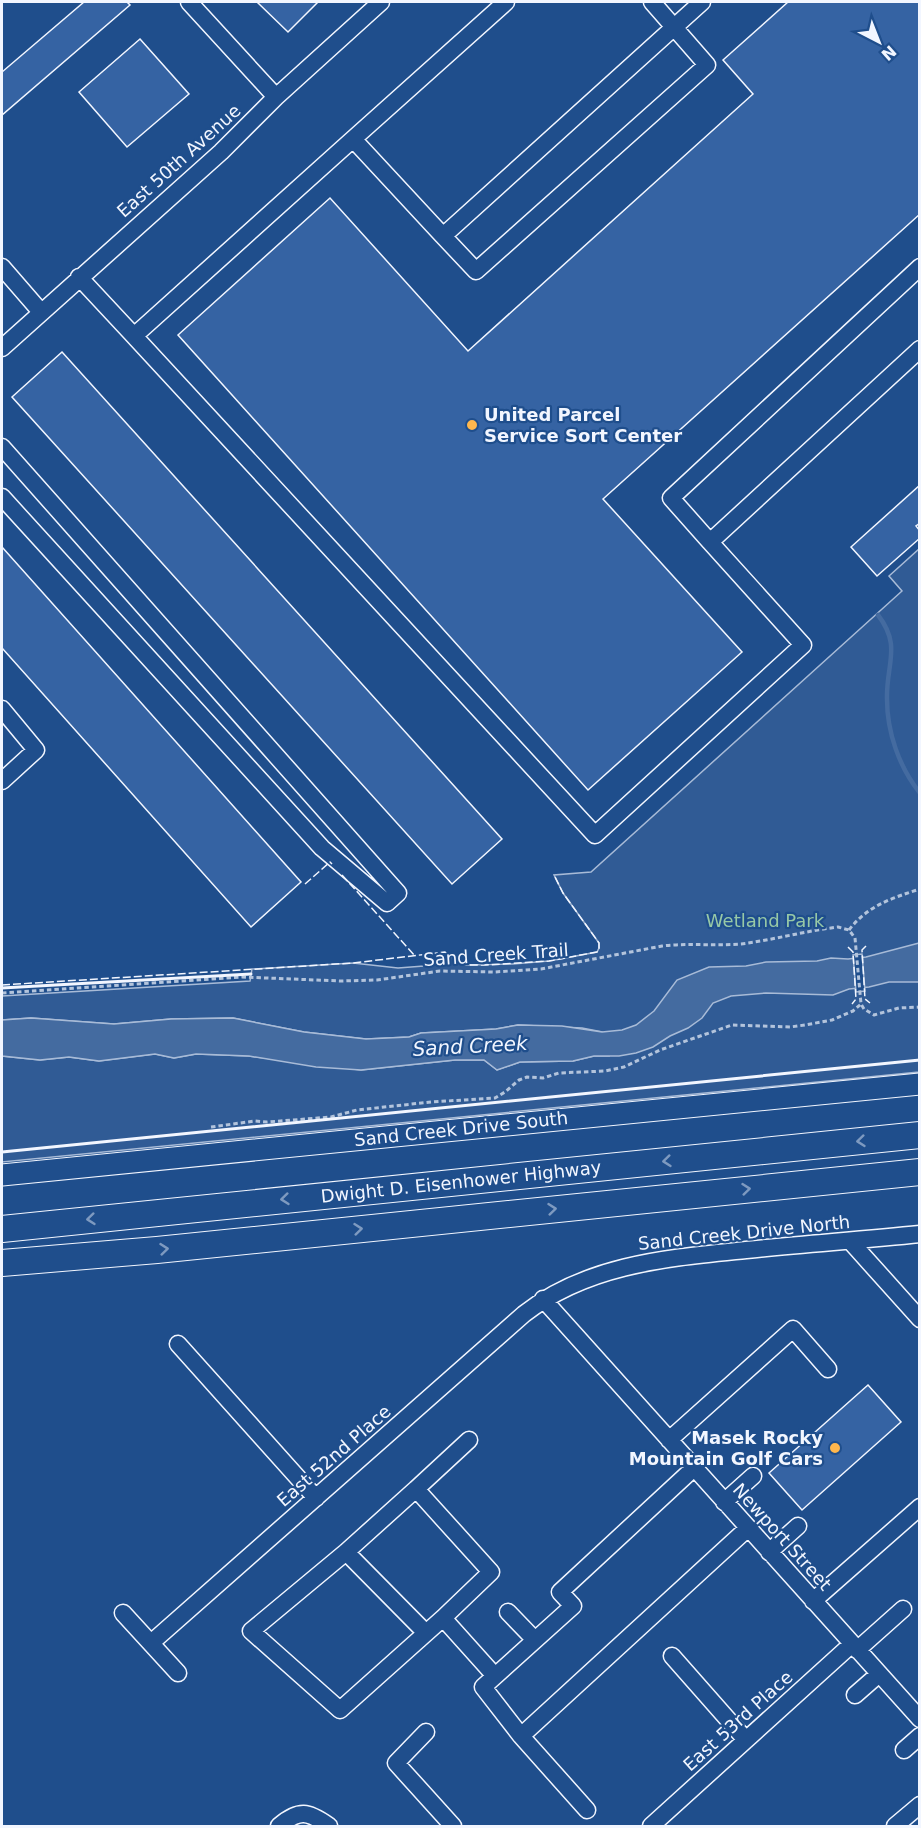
<svg xmlns="http://www.w3.org/2000/svg" width="921" height="1828" viewBox="0 0 921 1828" font-family="'DejaVu Sans',sans-serif">
<rect width="100%" height="100%" fill="#1f4e8c"/>
<path fill="#305b95" stroke="#a8bbd7" stroke-width="1.5" d="M919 549V1072L2 1162V1056L40 1060 69 1057 99 1061 155 1054 174 1058 196 1054 249 1056 361 1070 455 1060H484L497 1070 520 1062 573 1061 594 1056H609L602 1032 582 1028 518 1025 496 1029 421 1033 409 1037 366 1039 304 1032 233 1018 171 1019 114 1024 31 1018 2 1020V996L250 981 252 969 353 963 398 968 424 966 452 957 467 965 513 964 549 961 597 952 599 948V943L563 893 554 875 591 872 902 591 889 576Z"/>
<path fill="#446ba0" stroke="#a8bbd7" stroke-width="1.5" d="M919 943V982H889L869 987 849 989 833 995 766 993 731 996 713 1003 702 1018 688 1028 670 1036 653 1047 636 1053 619 1056H594L573 1061 520 1062 497 1070 484 1060H455L361 1070 316 1067 249 1056 196 1054 174 1058 155 1054 99 1061 69 1057 40 1060 2 1056V1020L31 1018 114 1024 171 1019 233 1018 304 1032 366 1039 409 1037 421 1033 496 1029 518 1025 562 1026 602 1032 622 1030 636 1025 654 1011 677 980 709 967 746 966 766 962 817 961 831 958 848 959 866 957Z"/>
<path fill="#1f4e8c" stroke="#a8bbd7" stroke-width="1.5" d="M862 954 865 991 856 992 853 955Z"/>
<g fill="none" stroke-linecap="round" stroke-linejoin="round">
<path stroke="#446ba0" stroke-width="4.5" d="M878 615C902 646 886 664 887 699 887 732 899 767 920 793"/>
</g>
<path fill="#3563a3" stroke="#f2f6ff" stroke-width="1.5" d="M84 2H127L130 5 2 115V72Z
M257 2H318L288 32Z
M788 2H920V214L603 499 742 652 588 790 178 335 330 198 468 351 753 94 723 60Z
M140 39 189 94 127 147 79 92Z
M62 352 502 839 452 884 12 397Z
M920 485V523L916 526 920 531V538L877 576 851 547Z
M2 547 301 882 251 927 2 648Z
M868 1385 901 1422 802 1510 769 1473Z"/>
<g fill="none" stroke-linecap="round" stroke-linejoin="round">
<defs>
<path id="minor" d="M189 2 276 97
M702 2 443 236 353 139 134 336 595 835 803 645 710 542 920 349
M353 139 506 2
M443 236 476 271 707 65 652 2
M2 267 41 312
M79 277 134 336
M2 348 221 152 276 97 381 2
M2 447 398 893 387 903 322 848 2 497
M710 542 671 498 920 267
M2 709 36 750 2 781
M850 1241 920 1319
M543 1299 920 1719
M178 1344 316 1498
M669 1440 793 1329 828 1369
M416 1489 469 1440
M724 1502 753 1476
M346 1552 426 1633
M769 1552 798 1526
M813 1601 920 1507
M508 1612 535 1640
M123 1613 178 1673
M443 1618 340 1710 251 1631 346 1552 416 1489 491 1572 443 1618 495 1676
M151 1643 524 1314C588 1264 668 1258 746 1250 804 1244 862 1240 920 1234
M857 1650 903 1609
M672 1656 746 1740
M855 1695 879 1674
M426 1732 396 1763 453 1826
M521 1736 483 1687 573 1606 560 1592 694 1468
M904 1750 920 1736
M587 1810 521 1736 748 1528
M279 1826C299 1809 308 1811 329 1826
M651 1826 852 1644
M895 1826 920 1805"/>
<path id="major" d="M2 1175 920 1084"/>
<path id="highway" d="M2 1229 920 1135
M2 1263 157 1250 920 1172"/>
</defs>
<use href="#minor" stroke="#f2f6ff" stroke-width="19"/>
<use href="#major" stroke="#f2f6ff" stroke-width="23"/>
<use href="#highway" stroke="#f2f6ff" stroke-width="28"/>
<path stroke="#b3c4dc" stroke-width="3" stroke-dasharray="4.5 3" stroke-linecap="butt" d="M849 930C867 906 892 898 920 889
M2 993 242 977 341 981 377 980 440 971 494 972 541 969 662 946C688 943 714 946 741 944 773 940 805 931 838 927L849 930 855 938 861 1004 864 1009 874 1015 899 1008 920 1007
M211 1127 255 1121 267 1122 331 1117 357 1110 431 1102 495 1098 505 1092 519 1080 527 1077 543 1078 559 1073 605 1071 624 1067 660 1050 732 1025 790 1027 805 1025 832 1020 853 1011 861 1004"/>
<use href="#minor" stroke="#1f4e8c" stroke-width="16"/>
<use href="#major" stroke="#1f4e8c" stroke-width="21"/>
<use href="#highway" stroke="#1f4e8c" stroke-width="26"/>
<path stroke="#f2f6ff" stroke-width="1.5" stroke-dasharray="8 3" stroke-linecap="butt" d="M342 875 415 956
M305 884 330 862 332 864
M866 946 862 950 865 999 870 1003
M848 947 853 952 856 999 852 1004
M2 985 353 963 445 952 458 962 467 965H486L549 961 597 952 599 948V943L563 893 554 875"/>
<path stroke="#f2f6ff" stroke-width="3" d="M2 988 251 974
M2 1152 920 1060"/>
</g>
<defs><path id="oneway-chevron" d="M-2-3.5L2.5 0L-2 3.5" fill="none" stroke-width="1.6" stroke-linecap="round" stroke-linejoin="round" transform="scale(1.5)"/></defs>
<g stroke="#7e9ac0">
<use href="#oneway-chevron" transform="translate(861 1141) rotate(174)"/>
<use href="#oneway-chevron" transform="translate(667 1161) rotate(174)"/>
<use href="#oneway-chevron" transform="translate(746 1189) rotate(-6)"/>
<use href="#oneway-chevron" transform="translate(285 1199) rotate(174)"/>
<use href="#oneway-chevron" transform="translate(552 1209) rotate(-6)"/>
<use href="#oneway-chevron" transform="translate(91 1219) rotate(174)"/>
<use href="#oneway-chevron" transform="translate(358 1229) rotate(-6)"/>
<use href="#oneway-chevron" transform="translate(164 1249) rotate(-6)"/>
</g>
<g fill="#ffb74d" stroke="#1f4e8c" stroke-width="2">
<circle cx="472" cy="425" r="6"/>
<circle cx="835" cy="1448" r="6"/>
</g>
<g text-anchor="middle" stroke-width="4.5" stroke-linejoin="round" paint-order="stroke">
<g font-size="18" fill="#f2f6ff" stroke="#1f4e8c">
<text transform="translate(179 161) rotate(-42)" y="6">East 50th Avenue</text>
<text transform="translate(496 955) rotate(-4)" y="6">Sand Creek Trail</text>
<text transform="translate(461 1129) rotate(-6)" y="6">Sand Creek Drive South</text>
<text transform="translate(461 1182) rotate(-6)" y="6">Dwight D. Eisenhower Highway</text>
<text transform="translate(744 1233) rotate(-6)" y="6">Sand Creek Drive North</text>
<text transform="translate(334 1456) rotate(-41)" y="6">East 52nd Place</text>
<text transform="translate(782 1537) rotate(48)" y="6">Newport Street</text>
<text transform="translate(738 1721) rotate(-42)" y="6">East 53rd Place</text>
</g>
<g font-size="18" font-weight="bold" fill="#f2f6ff" stroke="#1f4e8c" text-anchor="start">
<text x="484" y="421">United Parcel<tspan x="484" dy="21">Service Sort Center</tspan></text>
<text x="823" y="1444" text-anchor="end">Masek Rocky<tspan x="823" dy="21">Mountain Golf Cars</tspan></text>
</g>
<g font-size="18" fill="#97c8a6" stroke="#1f4e8c">
<text x="765" y="927">Wetland Park</text>
</g>
<g font-size="20" font-style="italic" fill="#f2f6ff" stroke="#1f4e8c">
<text transform="translate(470 1046) rotate(-3)" y="7">Sand Creek</text>
</g>
</g>
<rect width="921" height="1828" fill="none" stroke="#f2f6ff" stroke-width="6"/>
<g transform="translate(879 42) rotate(138)" stroke="#1f4e8c" stroke-width="4.5" paint-order="stroke">
<path d="M0-4.5L10 22L0 15L-10 22Z" fill="#f2f6ff"/>
<text y="-9" font-size="16" font-weight="bold" text-anchor="middle" fill="#f2f6ff">N</text>
</g>
</svg>
